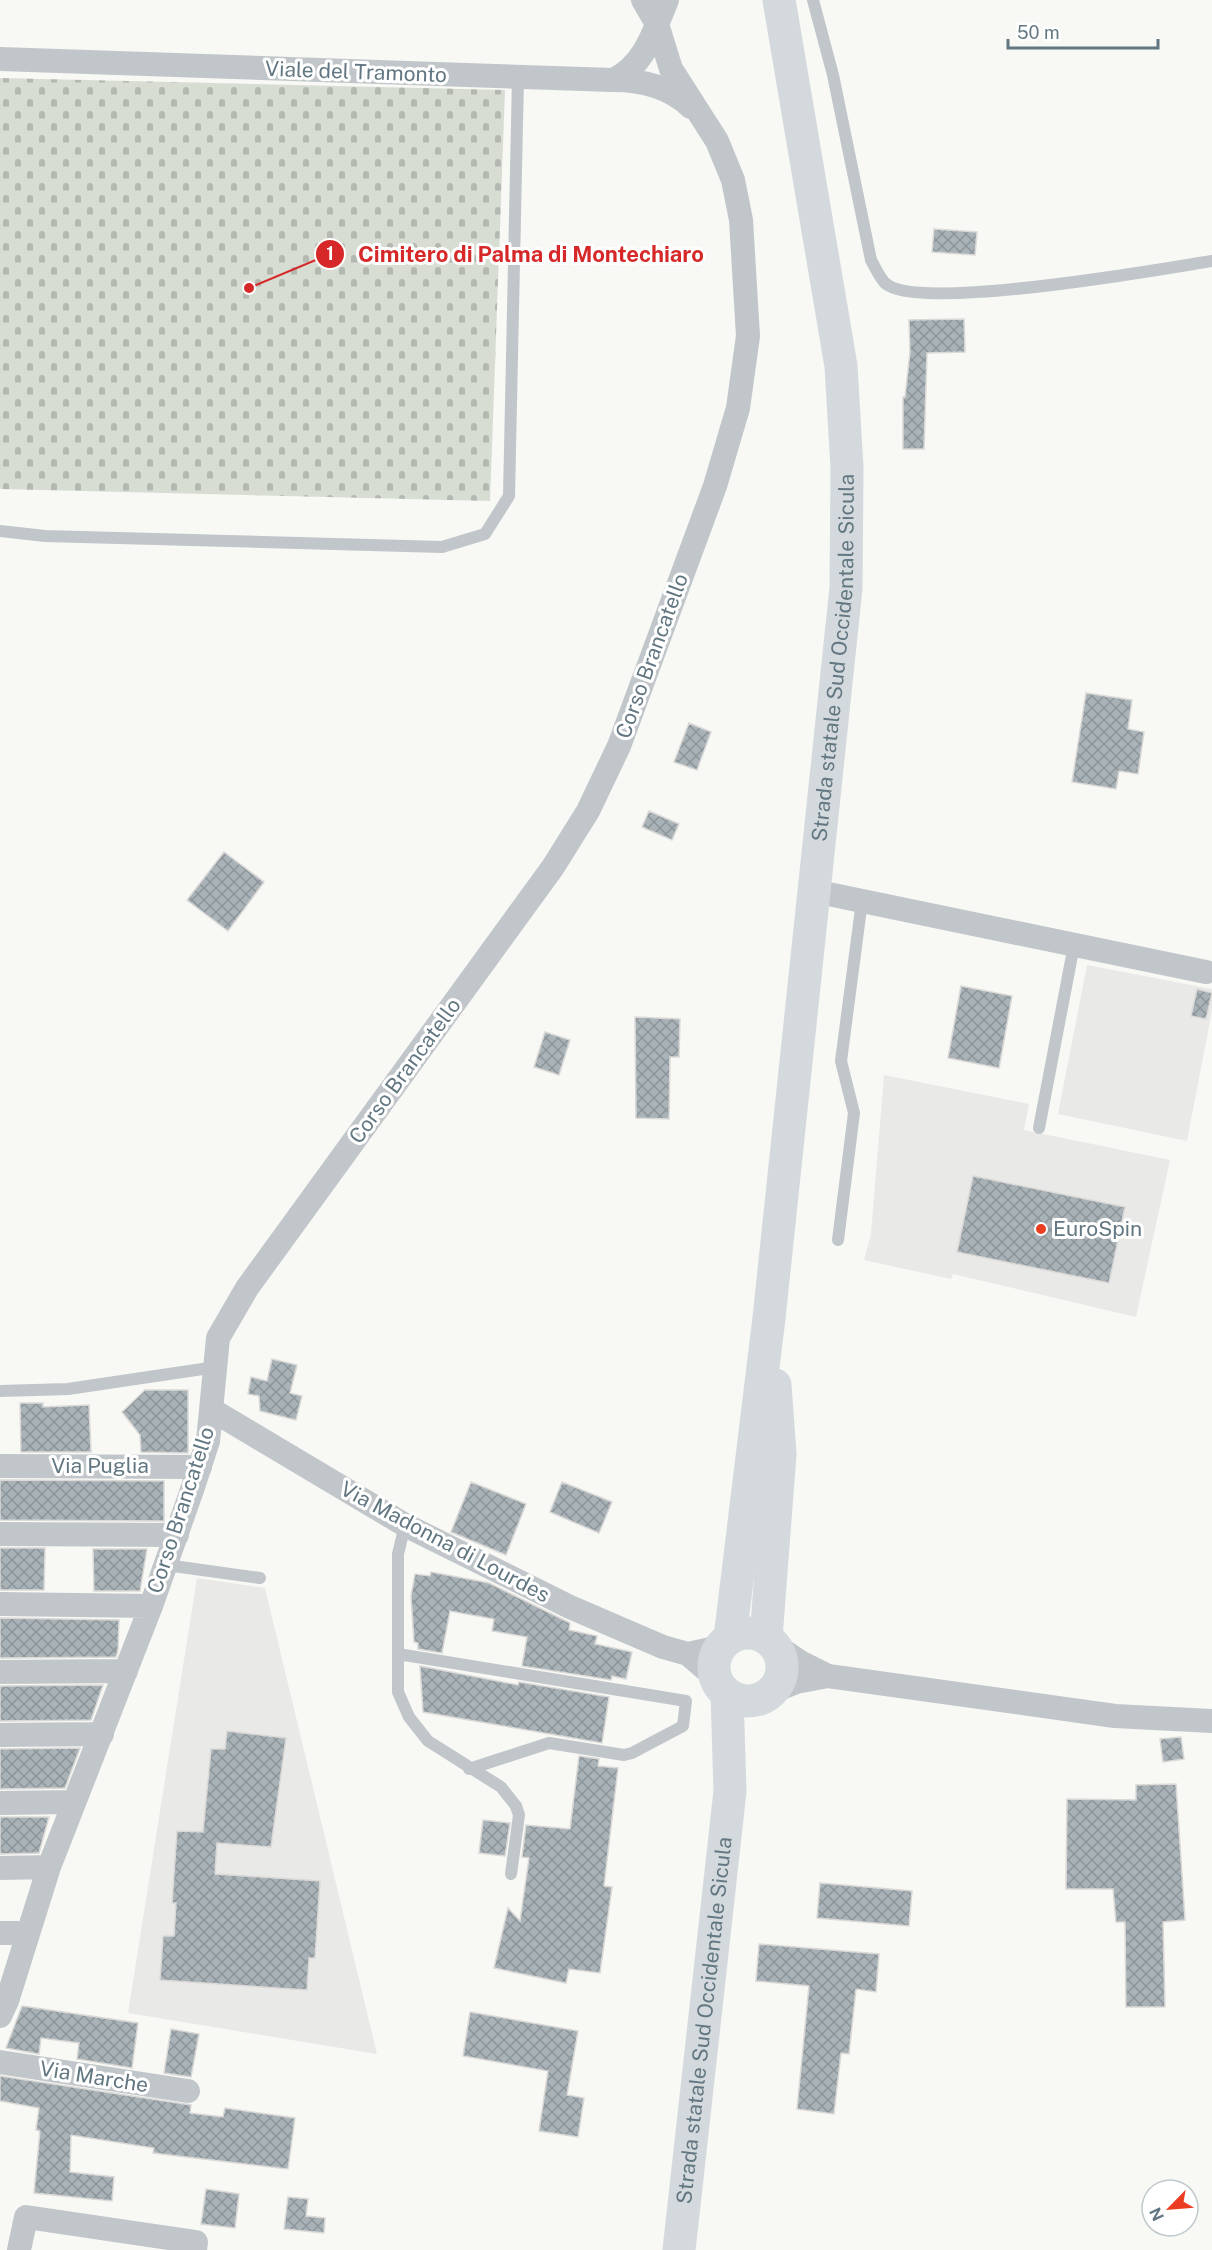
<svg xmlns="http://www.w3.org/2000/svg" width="1212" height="2250" viewBox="0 0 1212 2250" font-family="'Public Sans',sans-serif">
<defs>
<pattern id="cemetery-stones" width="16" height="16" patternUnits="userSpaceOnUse" patternTransform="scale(1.5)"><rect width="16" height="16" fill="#d8ddd4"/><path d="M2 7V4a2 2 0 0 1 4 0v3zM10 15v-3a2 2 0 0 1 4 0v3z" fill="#b3b8b1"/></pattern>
<pattern id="building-cross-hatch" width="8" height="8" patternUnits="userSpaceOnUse" patternTransform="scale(1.5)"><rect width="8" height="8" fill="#a8b2b7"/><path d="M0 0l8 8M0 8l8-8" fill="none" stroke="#8c969a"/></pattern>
</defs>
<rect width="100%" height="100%" fill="#f8f8f5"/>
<path fill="#e9e9e8" d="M1087 965 1212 989V1011L1187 1141 1058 1114Z
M884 1075 1029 1104 1024 1130 1170 1160 1136 1317 953 1274 951 1279 864 1260 871 1234Z
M197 1578 265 1588 377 2054 128 2013Z"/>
<path fill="url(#cemetery-stones)" d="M0 78 505 90 490 501 0 489Z"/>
<path fill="url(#building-cross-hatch)" stroke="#dad9d7" stroke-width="1.5" d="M934 229 977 232 975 255 932 252Z
M964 319 965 352 927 353 924 449H903V397H905L910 352 909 320Z
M1086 693 1132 700 1128 729 1144 732 1138 774 1119 771 1116 789 1072 782Z
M689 723 711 732 697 770 674 762Z
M649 811 679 824 672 840 642 827Z
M224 852 264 882 228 931 187 900Z
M961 986 1012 996 999 1068 948 1058Z
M1197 989 1212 993 1206 1019 1191 1016Z
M635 1017 680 1019 679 1057H670L669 1119 636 1118Z
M545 1032 570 1040 559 1075 534 1067Z
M973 1176 1125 1207 1109 1283 957 1252Z
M272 1359 297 1365 290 1393 302 1396 296 1420 260 1411 259 1396 248 1394 251 1377 267 1381Z
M145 1390H188V1453L141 1452 140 1435 122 1412Z
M20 1403H43V1407L89 1405 91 1452H21Z
M0 1480 164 1481V1521L0 1520Z
M471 1482 526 1504 506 1555 451 1532Z
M562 1482 612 1502 599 1533 550 1512Z
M0 1548H45L44 1590H0Z
M93 1549H147L140 1591H94Z
M431 1572 489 1583 570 1623 569 1630 597 1636 595 1644 632 1652 626 1679 612 1676 611 1680 522 1666 527 1637 492 1631 494 1619 450 1611 442 1653 418 1649V1643L414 1642 411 1596 415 1574 430 1576Z
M0 1618 119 1620 118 1650 116 1657 0 1658Z
M420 1666 518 1685 519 1682 609 1697 602 1743 423 1712Z
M103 1685 91 1720 0 1721V1686Z
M227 1731 286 1738 271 1847 217 1843 215 1874 320 1881 315 1958H309L307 1990 160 1980 163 1936H174L176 1903H172L177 1831 203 1832 211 1749H225Z
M1181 1737 1184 1759 1163 1762 1160 1739Z
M80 1748 65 1788 0 1789V1749Z
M579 1756 599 1759 598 1766 618 1768 604 1886 612 1887 600 1973 569 1969 566 1983 494 1968 508 1908 520 1921 529 1858 522 1857 526 1825 570 1829Z
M1176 1784 1185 1920 1163 1922 1165 2007H1126L1125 1922H1116L1113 1889H1066L1067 1799 1136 1800V1785Z
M0 1817H49L39 1853 0 1854Z
M483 1820 510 1823 505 1856 479 1853Z
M820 1883 912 1891 909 1926 817 1918Z
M759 1944 879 1954 876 1992 856 1989 849 2054 841 2053 834 2114 797 2109 809 1986 756 1981Z
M22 2006 138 2023 132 2068 77 2059 79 2043 41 2038 39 2054 6 2048Z
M470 2012 578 2031 567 2095 584 2098 578 2137 539 2131 548 2071 463 2056Z
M171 2029 199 2034 191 2077 164 2073Z
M0 2076 191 2105 190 2113 223 2117 225 2108 295 2118 288 2169 153 2153 154 2148 71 2135 70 2172 114 2177 112 2201 34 2193 40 2131 36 2130 39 2108 0 2101Z
M206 2189 239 2194 235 2228 201 2224Z
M288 2197 308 2199 306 2216 325 2218 324 2233 284 2229Z"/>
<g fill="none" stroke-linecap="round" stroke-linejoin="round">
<path stroke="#c0c6c9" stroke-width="12" d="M813 0 833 75 871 260C875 267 879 277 885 283 917 313 1161 269 1212 261
M0 531 45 536 442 547 485 534 509 496 518 77
M1039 1128 1074 945
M838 1240 854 1113 841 1061 862 901
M0 1391 68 1389 216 1367
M405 1525 398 1554V1692L409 1717 428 1741 501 1787 516 1806 519 1815 511 1874
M166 1565 260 1578
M398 1654 686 1701 683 1726 632 1753 624 1755 549 1743 469 1769"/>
<path stroke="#c0c6c9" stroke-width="24" d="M0 59 613 80C645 65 654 31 667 0
M613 80C641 80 670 87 691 107
M814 891 1206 972
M212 1410 405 1525 570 1607 663 1647 688 1654 715 1677
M0 1466 200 1467
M0 1534 177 1535
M0 1604 151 1606
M772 1643 800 1662 828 1676
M688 1654 720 1647
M0 1672 126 1671
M771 1692 796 1682 828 1676 1115 1716 1212 1721
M0 1735 102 1734
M0 1803 74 1802
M0 1868 49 1867
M0 1933H27
M0 2016 7 2001 49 1867 151 1606 192 1490 208 1441 218 1338 247 1288 553 867 588 811 619 746 715 486 738 408 748 336 741 220 733 180 717 141 671 69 657 24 643 0
M0 2062 188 2091
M19 2250 26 2217 196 2242 195 2250"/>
<g stroke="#d3d9dc" stroke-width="33">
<circle cx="748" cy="1667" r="34"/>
<path id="s1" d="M730 1638 769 1318 846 588 847 468 841 366 779 0"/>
<path d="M766 1638 780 1454 775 1385"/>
<path id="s2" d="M679 2250 730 1791 727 1694"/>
</g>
</g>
<circle fill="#eb3d22" stroke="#fff" stroke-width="2" cx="1041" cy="1229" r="6"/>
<g text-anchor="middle" stroke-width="6" stroke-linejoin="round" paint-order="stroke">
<g font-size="21" fill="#627781" stroke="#fff">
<text transform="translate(356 72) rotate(2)" y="7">Viale del Tramonto</text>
<text transform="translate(652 656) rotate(-70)" y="7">Corso Brancatello</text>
<text dy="7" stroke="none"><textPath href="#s1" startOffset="986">Strada statale Sud Occidentale Sicula</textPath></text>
<text transform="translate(405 1071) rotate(-54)" y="7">Corso Brancatello</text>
<text x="100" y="1473">Via Puglia</text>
<text transform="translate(181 1510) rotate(-72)" y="7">Corso Brancatello</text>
<text transform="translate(445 1542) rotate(28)" y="7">Via Madonna di Lourdes</text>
<text dy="7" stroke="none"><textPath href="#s2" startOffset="231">Strada statale Sud Occidentale Sicula</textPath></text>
<text transform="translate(94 2077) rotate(9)" y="7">Via Marche</text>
</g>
<g font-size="21" fill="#627781" stroke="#fff" text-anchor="start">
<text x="1053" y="1236">EuroSpin</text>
</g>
</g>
<path fill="none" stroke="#d62828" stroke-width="2" d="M249 288L330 254"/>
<g fill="#d62828" stroke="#fff" stroke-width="2">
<circle cx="249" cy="288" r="6"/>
<circle cx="330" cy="254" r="15"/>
</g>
<g font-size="18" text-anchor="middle" font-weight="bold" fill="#fff">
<text x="330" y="260">1</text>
</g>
<g font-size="22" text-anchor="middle" font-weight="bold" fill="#d62828" stroke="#fff" stroke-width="6" stroke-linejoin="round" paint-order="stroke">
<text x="531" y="262">Cimitero di Palma di Montechiaro</text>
</g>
<g transform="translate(1170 2208) rotate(245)"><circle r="28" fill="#ffffff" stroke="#c0c9cd" stroke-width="1.5"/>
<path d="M0-4.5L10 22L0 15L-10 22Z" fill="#eb3d22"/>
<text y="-9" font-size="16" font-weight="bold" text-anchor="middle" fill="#627781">N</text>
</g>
<path d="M1008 39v9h150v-9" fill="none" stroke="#627781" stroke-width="3"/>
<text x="1017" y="39" font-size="18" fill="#627781" stroke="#ffffff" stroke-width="4.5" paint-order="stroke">50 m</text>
</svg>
